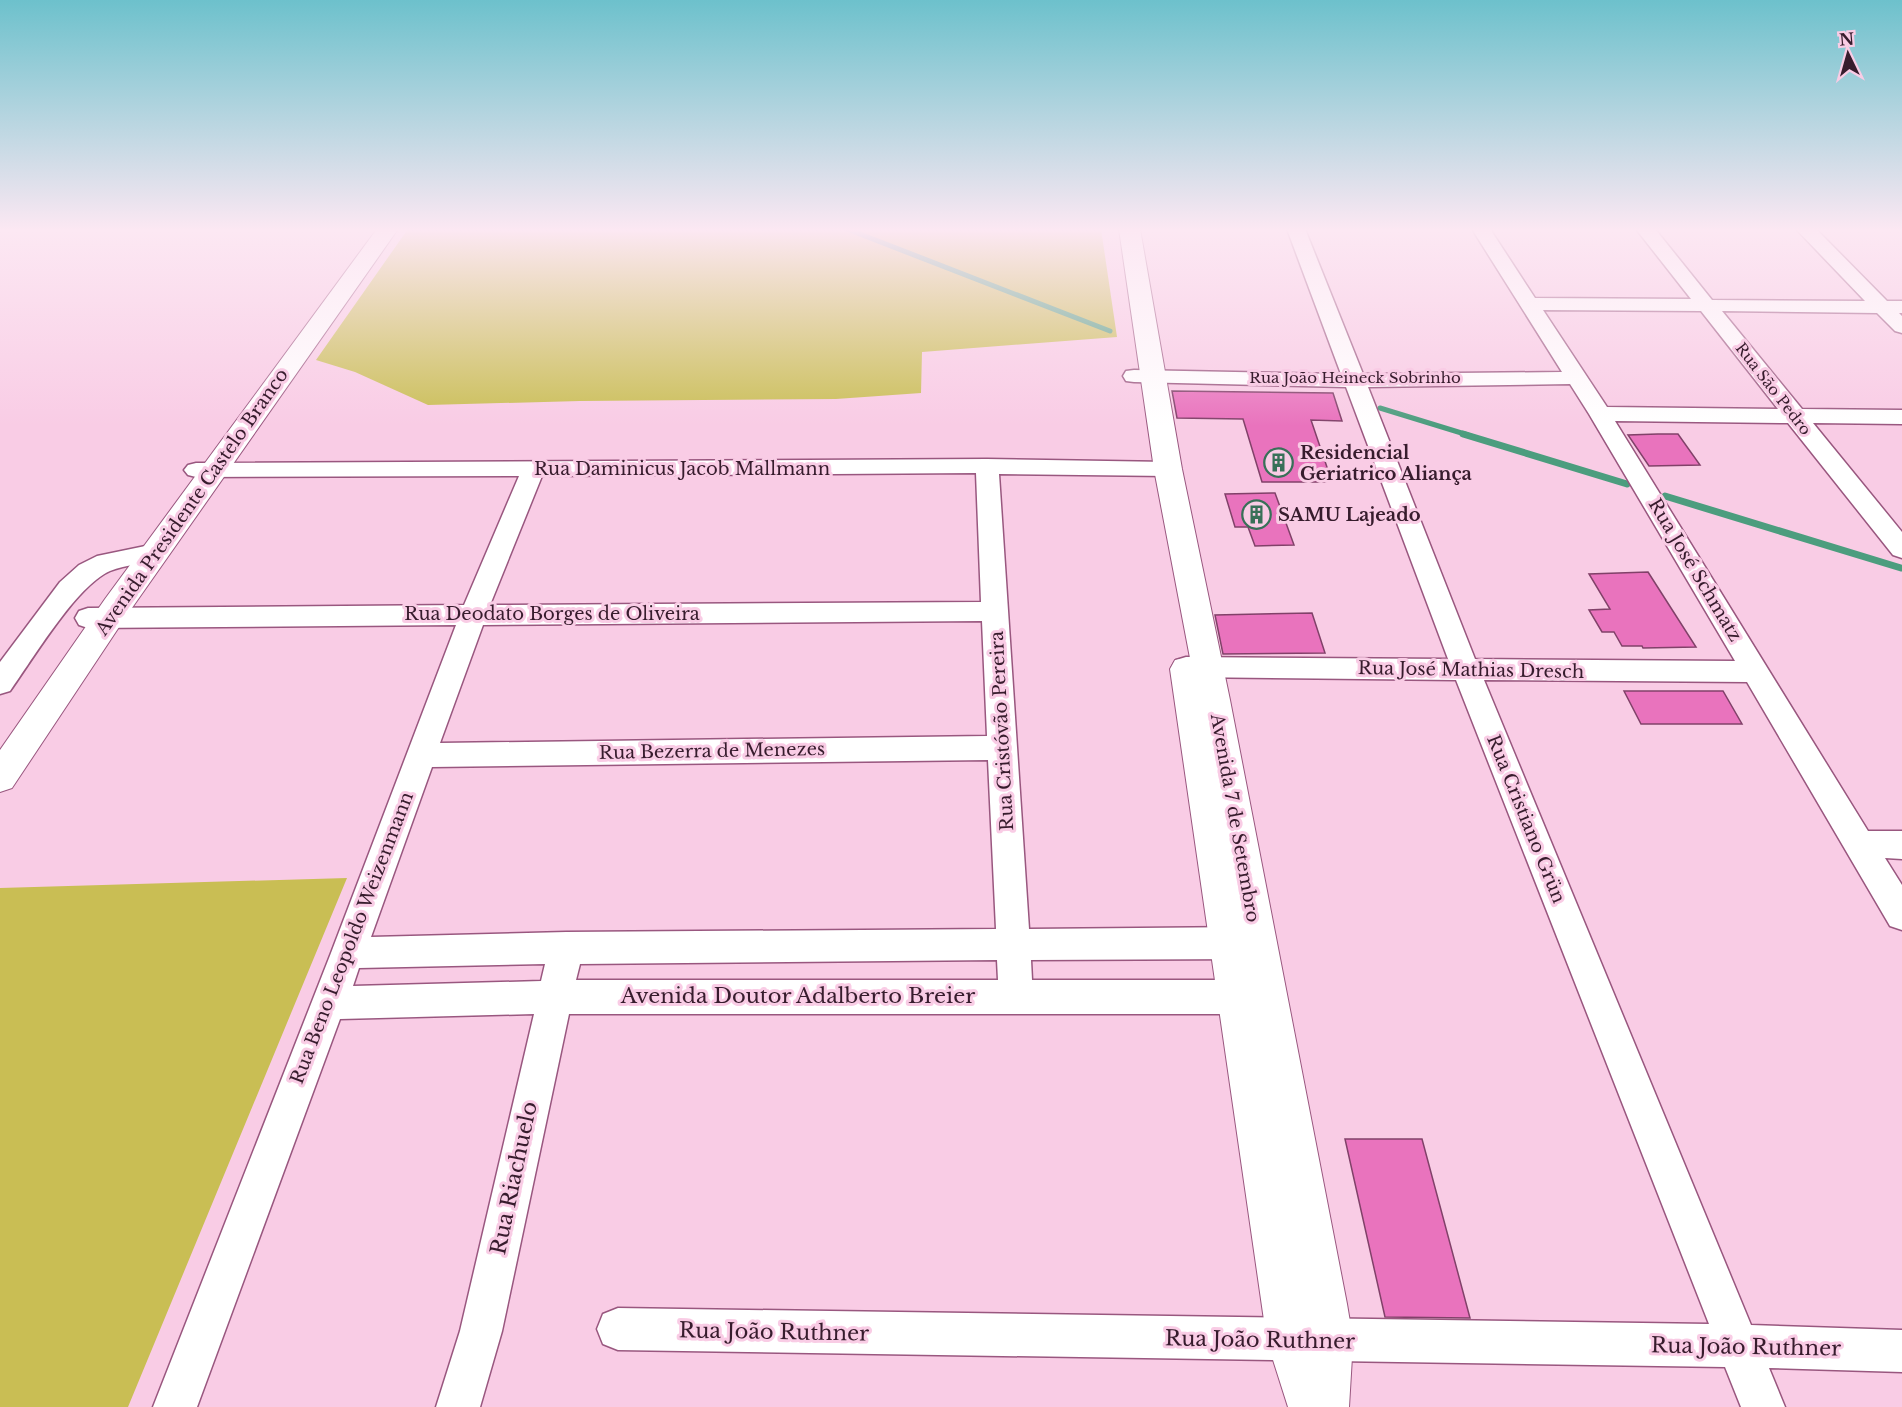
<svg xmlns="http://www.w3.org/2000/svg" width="1902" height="1407" viewBox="0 0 1902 1407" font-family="'Libre Baskerville',serif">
<rect width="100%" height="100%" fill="#f9cce5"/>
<path fill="#c9be54" d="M408 229H1101L1117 337 922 352 921 393 836 399 580 401 428 405 355 372 316 360Z
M347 878 128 1407H0V888Z"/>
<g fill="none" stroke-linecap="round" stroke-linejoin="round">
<path stroke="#4c9d7e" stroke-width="5" d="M847 229 1110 331
M1380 408 1468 435"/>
<path stroke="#4c9d7e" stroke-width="7" d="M1463 434 1627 484
M1665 496 1901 568"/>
</g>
<path fill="#e973bd" stroke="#814169" stroke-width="1.5" d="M1172 391 1333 393 1342 421 1311 420 1332 482H1262L1243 419 1177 418Z
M1658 434H1678L1700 465 1649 466 1628 435Z
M1275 493 1294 545 1255 546 1248 527H1235L1225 494Z
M1648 572 1671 608 1696 647 1643 648 1642 646H1622L1614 632H1602L1589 610 1610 609 1589 574Z
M1312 613 1325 653 1223 654 1215 615Z
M1624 691H1723L1742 724H1641Z
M1345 1139H1422L1470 1318 1385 1317Z"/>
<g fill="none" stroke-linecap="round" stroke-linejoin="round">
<defs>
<path id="minor" d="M1287 229H1305L1363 374 1562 372 1472 229H1490L1535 298 1691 299 1636 229H1655L1712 300 1865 301 1796 229H1816L1887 301H1902V313H1899L1902 316V333L1895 331 1877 313 1722 311 1802 409 1902 410V424L1813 423 1902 532V558L1893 555 1788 423 1615 421 1868 831H1902V859L1885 858 1902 885V930L1890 926 1747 682 1484 680 1751 1325 1902 1330V1372L1769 1368 1785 1407H1741L1725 1367 618 1350 603 1344 597 1329 603 1314 618 1308 1709 1324 1456 680 1186 677 1176 674 1172 667 1176 660 1186 657 1448 659 1346 387 1134 382 1126 381 1123 376 1126 371 1134 370 1341 374ZM1543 310 1701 311 1778 409 1607 407ZM1570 384 1589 414 1735 661 1475 659 1368 387Z
M987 459 1168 462 1176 464 1180 469 1176 474 1168 476 999 474 1029 929 1247 927 1259 932 1264 943 1259 954 1247 959 1031 960 1032 980H1256L1268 985 1273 997 1268 1009 1256 1014H569L502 1331 480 1407H436L460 1331 534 1014 340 1019 197 1407H153L331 953 456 625 88 628 79 625 75 618 79 611 88 608 464 605 519 476 196 477 188 475 184 470 188 465 196 463ZM976 473 981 602 490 605 542 476ZM982 621 987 736 440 743 483 625ZM988 760 996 929 566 932 371 937 432 767ZM997 960 998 980H576L580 964ZM545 964 541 981 353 986 359 968Z
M155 544 164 547 168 553 164 559C147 564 126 564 110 571 76 586 33 659 10 691L0 694V662L60 582 79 565 97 556Z"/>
<path id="major" d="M377 229H398L127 615 12 788 0 792V750L105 599Z
M1119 229H1140L1182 469 1230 700 1347 1304 1353 1340 1349 1407H1288L1267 1341 1170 669 1175 660 1190 658 1154 469Z"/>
</defs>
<use href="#minor" stroke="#99577f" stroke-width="3"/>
<use href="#major" stroke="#99577f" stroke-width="2"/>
<use href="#minor" fill="#fff" fill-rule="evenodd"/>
<use href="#major" fill="#fff" fill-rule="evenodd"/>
</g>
<linearGradient id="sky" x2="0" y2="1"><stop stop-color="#6dc1cc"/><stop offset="0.54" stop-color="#fce8f3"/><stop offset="1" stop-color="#fce8f3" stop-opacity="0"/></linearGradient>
<rect width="1902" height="426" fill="url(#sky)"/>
<defs>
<symbol id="building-ring" viewBox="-11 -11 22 22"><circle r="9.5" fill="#f9cce5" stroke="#387058" stroke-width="1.5"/><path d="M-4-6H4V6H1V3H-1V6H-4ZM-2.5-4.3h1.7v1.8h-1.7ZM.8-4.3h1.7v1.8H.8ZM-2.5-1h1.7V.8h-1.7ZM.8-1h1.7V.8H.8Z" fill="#387058"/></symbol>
</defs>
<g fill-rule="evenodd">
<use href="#building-ring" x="1262" y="446" width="33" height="33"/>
<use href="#building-ring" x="1240" y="498" width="33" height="33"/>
</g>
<g text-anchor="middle" stroke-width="6" stroke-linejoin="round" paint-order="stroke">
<g font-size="15" fill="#371c2d" stroke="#f9cce5">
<text x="1355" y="383">Rua João Heineck Sobrinho</text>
<text transform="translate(1773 389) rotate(52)" y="5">Rua São Pedro</text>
</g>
<g font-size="18" font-weight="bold" fill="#371c2d" stroke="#f9cce5" text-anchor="start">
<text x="1300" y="459">Residencial<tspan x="1300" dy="21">Geriatrico Aliança</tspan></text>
<text x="1278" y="521">SAMU Lajeado</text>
</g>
<g font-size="18" fill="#371c2d" stroke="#f9cce5">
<text x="682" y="475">Rua Daminicus Jacob Mallmann</text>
<text transform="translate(192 502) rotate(-55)" y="6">Avenida Presidente Castelo Branco</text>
<text transform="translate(1695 570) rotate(59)" y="6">Rua José Schmatz</text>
<text x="552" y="620">Rua Deodato Borges de Oliveira</text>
<text transform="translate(1471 670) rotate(1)" y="6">Rua José Mathias Dresch</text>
<text transform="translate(1002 731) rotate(-93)" y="6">Rua Cristóvão Pereira</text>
<text transform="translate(712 751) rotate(-1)" y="6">Rua Bezerra de Menezes</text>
<text transform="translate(1235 818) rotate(80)" y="6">Avenida 7 de Setembro</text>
<text transform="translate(1526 819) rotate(68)" y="6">Rua Cristiano Grün</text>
<text transform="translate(352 938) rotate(-69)" y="6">Rua Beno Leopoldo Weizenmann</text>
</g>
<g font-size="21" fill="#371c2d" stroke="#f9cce5">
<text x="798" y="1003">Avenida Doutor Adalberto Breier</text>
<text transform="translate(514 1178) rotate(-78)" y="7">Rua Riachuelo</text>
<text transform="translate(774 1332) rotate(1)" y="7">Rua João Ruthner</text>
<text transform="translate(1260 1340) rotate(1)" y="7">Rua João Ruthner</text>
<text transform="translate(1746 1347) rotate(1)" y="7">Rua João Ruthner</text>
</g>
</g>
<g transform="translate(1848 54) rotate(355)" stroke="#f9cce5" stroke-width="4.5" paint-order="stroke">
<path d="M0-4.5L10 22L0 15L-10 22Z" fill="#371c2d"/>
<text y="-9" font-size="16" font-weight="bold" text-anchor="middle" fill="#371c2d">N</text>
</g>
</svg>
